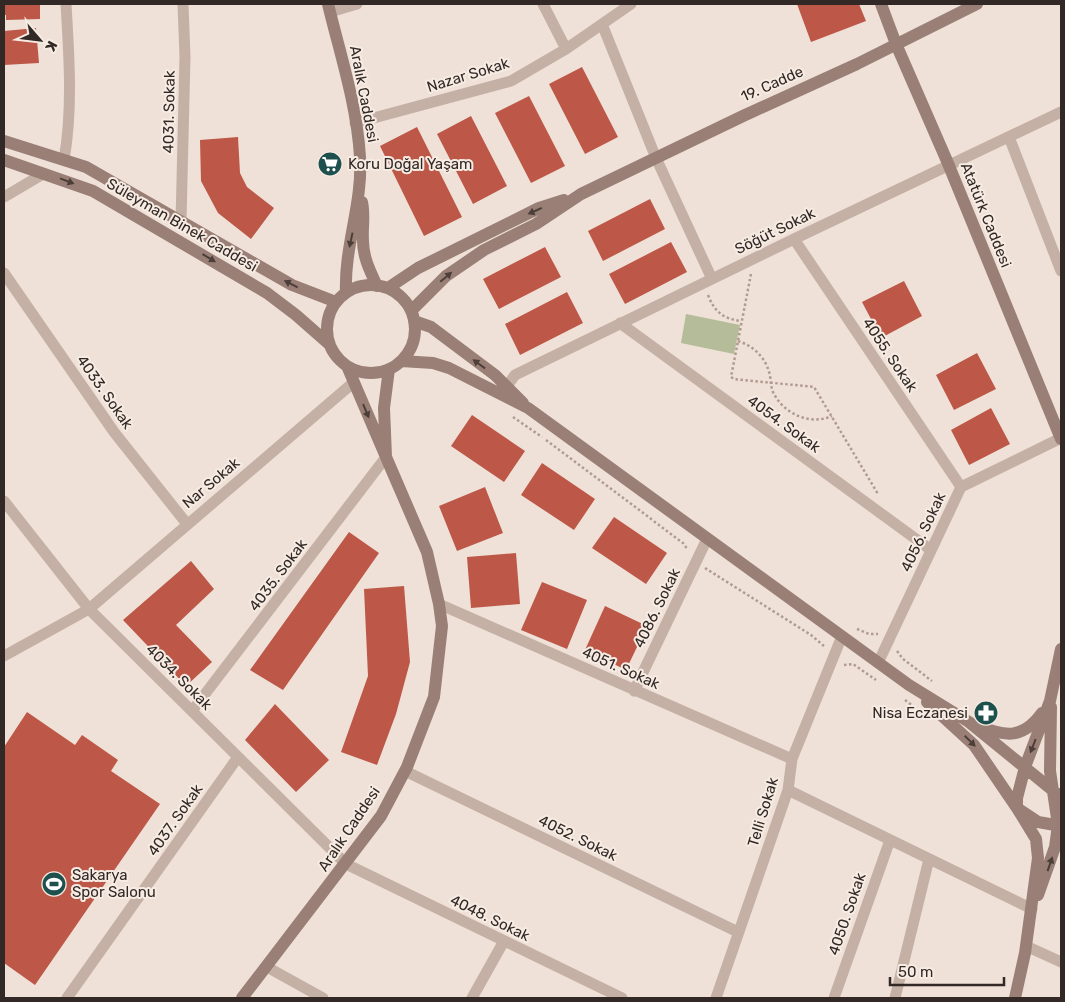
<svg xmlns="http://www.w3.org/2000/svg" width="1065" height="1002" viewBox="0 0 1065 1002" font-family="Rubik,sans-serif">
<rect width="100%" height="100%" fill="#efe1d7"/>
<path fill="#b4bc99" d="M686 314 740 325 734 354 681 343Z"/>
<path fill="#bd5747" d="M4 4H40V19L6 20V15H4Z
M797 4H859L866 21 811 42Z
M36 28 39 63 4 65V31Z
M582 67 618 137 585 154 549 84Z
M529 96 565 166 531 183 495 113Z
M471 116 507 186 473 204 437 134Z
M417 127 462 217 424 236 380 146Z
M238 137 240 173 247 187 274 208 251 239 218 213 201 181 200 140Z
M650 199 665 229 603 261 588 231Z
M671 242 687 272 625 304 609 274Z
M545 247 561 277 499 309 483 279Z
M904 281 922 316 881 338 862 302Z
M567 292 583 323 520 355 505 324Z
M977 353 996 389 954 410 936 375Z
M991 408 1010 444 969 465 951 430Z
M472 415 525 451 504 482 451 446Z
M542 463 595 499 574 530 521 495Z
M485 487 503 533 457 551 439 506Z
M614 517 667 553 646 584 592 548Z
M349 532 379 553 283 690 250 670Z
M516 553 520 604 471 608 467 557Z
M191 561 214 589 176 625 212 662 186 686 123 620Z
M542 582 587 600 567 649 521 630Z
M404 586 410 662 396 714 377 765 341 752 368 676 364 589Z
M605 606 647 626 626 670 585 650Z
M275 704 329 760 296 792 245 740Z
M27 712 75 745 82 735 118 760 111 771 160 804 35 985 4 963V747Z"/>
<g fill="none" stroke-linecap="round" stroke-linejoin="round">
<path stroke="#b19a8f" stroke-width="2.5" stroke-dasharray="2.5 2.5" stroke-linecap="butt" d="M751 274 731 377 734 379 814 387 878 494
M708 295C714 311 723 319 741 321
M738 341C754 346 767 359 770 376 771 382 771 387 773 392 783 413 809 426 832 416
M513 417 542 437
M546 440 683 543 688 550
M705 568 811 635 824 646
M857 629 869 634H878
M897 651 903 659 932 681
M844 665 853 664 876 680
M905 700 914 707"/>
<path stroke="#c5b0a5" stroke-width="11" d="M543 4 566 49
M330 12 357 4
M602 24 656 158 712 279
M355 123 511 81 566 49 631 4
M1009 137 1061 271
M64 160C73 108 69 56 66 4
M4 197 43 174
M181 221 185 57 183 4
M794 239 961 487
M4 273 114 432 187 524
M620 323 931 550
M507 386 515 375 794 239 1061 112
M4 501 89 609 346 864 622 998
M439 604 792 759
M4 656 89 609 354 382
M878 663 961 487 1061 438
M634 691 707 539
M192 711 386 457
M405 771 738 932
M788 790 1032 909
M1026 946 1061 962
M267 967 323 998
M67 998 238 757
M472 998 504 941
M716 998 788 790 792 759 842 636
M834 998 890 840
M895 998 929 859"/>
<path stroke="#997f76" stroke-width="12" d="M328 4C340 54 357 105 360 157 363 203 344 247 346 292
M881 4 896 44 947 161 1061 439
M4 141 86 167 292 285 336 302
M4 160 93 191 267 293 296 315 329 344
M362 202C365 215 362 228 363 241 363 257 370 271 377 286
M327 329a44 44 0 1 1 88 0a44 44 0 1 1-88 0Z
M388 288 418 268 539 208 564 200
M411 311 446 276 484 250 536 224 581 194 743 116 857 64 977 4
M414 321 431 327 495 375 523 403
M401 361 433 363 449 368 528 408 909 685 969 722 1061 797
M347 366 386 457 384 408 389 369
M927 702 974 745 1017 808 1038 822 1061 826
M979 726C1006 737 1023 739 1042 713
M1038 895 1055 847 1058 825 1050 771 1051 707
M242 998 381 816 407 767 434 697 442 626 439 604 427 552 386 457
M1015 998 1025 953 1038 858 1036 839 1017 808V798L1025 767 1050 701 1061 649"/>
</g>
<defs><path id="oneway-solid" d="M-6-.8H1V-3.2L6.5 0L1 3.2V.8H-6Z" transform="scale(1.25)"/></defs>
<g fill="#4c3e39">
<use href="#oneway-solid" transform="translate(67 181) rotate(21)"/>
<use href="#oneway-solid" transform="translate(535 211) rotate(156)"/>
<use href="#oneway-solid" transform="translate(351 240) rotate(102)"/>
<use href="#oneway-solid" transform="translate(209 258) rotate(31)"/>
<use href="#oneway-solid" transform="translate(446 277) rotate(-40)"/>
<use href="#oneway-solid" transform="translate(291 284) rotate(-153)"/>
<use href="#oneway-solid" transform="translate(479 364) rotate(-144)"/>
<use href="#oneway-solid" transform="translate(366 411) rotate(67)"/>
<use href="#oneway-solid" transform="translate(970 741) rotate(45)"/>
<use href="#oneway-solid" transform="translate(1033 746) rotate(111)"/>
<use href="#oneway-solid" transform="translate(1050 864) rotate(-71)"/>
</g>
<defs>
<symbol id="supermarket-disc" viewBox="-11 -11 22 22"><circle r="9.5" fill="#1e504e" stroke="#f7ece3"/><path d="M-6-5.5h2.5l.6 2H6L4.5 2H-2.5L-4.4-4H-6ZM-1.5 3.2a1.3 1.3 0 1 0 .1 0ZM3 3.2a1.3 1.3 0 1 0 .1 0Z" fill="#fff"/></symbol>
<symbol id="pharmacy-disc" viewBox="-11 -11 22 22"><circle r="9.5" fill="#1e504e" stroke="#f7ece3"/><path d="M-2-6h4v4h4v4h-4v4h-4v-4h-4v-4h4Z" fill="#fff"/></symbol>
<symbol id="stadium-disc" viewBox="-11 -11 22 22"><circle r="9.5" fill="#1e504e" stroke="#f7ece3"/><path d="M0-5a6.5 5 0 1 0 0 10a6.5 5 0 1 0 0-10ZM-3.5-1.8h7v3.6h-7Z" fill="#fff"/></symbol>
</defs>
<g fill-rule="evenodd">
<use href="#supermarket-disc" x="316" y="150" width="28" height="28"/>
<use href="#pharmacy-disc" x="972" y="699" width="28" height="28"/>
<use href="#stadium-disc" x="40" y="870" width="28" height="28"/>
</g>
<g text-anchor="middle" stroke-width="4" stroke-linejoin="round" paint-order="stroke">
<g font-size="15" fill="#322825" stroke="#f7ece3">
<text transform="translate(468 75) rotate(-17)" y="5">Nazar Sokak</text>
<text transform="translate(772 84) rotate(-24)" y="5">19. Cadde</text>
<text transform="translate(364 94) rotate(79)" y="5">Aralık Caddesi</text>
<text transform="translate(169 112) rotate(-89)" y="5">4031. Sokak</text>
<text transform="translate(986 215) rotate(68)" y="5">Atatürk Caddesi</text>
<text transform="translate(182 225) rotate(30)" y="5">Süleyman Binek Caddesi</text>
<text transform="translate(775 231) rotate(-26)" y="5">Söğüt Sokak</text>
<text transform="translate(890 355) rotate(56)" y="5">4055. Sokak</text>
<text transform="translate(105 392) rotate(55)" y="5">4033. Sokak</text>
<text transform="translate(784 424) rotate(36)" y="5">4054. Sokak</text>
<text transform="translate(211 483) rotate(-40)" y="5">Nar Sokak</text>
<text transform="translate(923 532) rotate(-65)" y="5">4056. Sokak</text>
<text transform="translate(278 575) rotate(-53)" y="5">4035. Sokak</text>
<text transform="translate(657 608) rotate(-64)" y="5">4086. Sokak</text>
<text transform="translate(621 668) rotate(24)" y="5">4051. Sokak</text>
<text transform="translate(179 677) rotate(45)" y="5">4034. Sokak</text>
<text transform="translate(763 812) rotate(-73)" y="5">Telli Sokak</text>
<text transform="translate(175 820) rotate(-55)" y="5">4037. Sokak</text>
<text transform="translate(349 829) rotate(-56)" y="5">Aralık Caddesi</text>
<text transform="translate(578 838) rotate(26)" y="5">4052. Sokak</text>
<text transform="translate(847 914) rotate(-71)" y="5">4050. Sokak</text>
<text transform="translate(490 918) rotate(26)" y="5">4048. Sokak</text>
</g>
<g font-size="15" fill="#322825" stroke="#f7ece3" text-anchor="start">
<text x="348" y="169">Koru Doğal Yaşam</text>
<text x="968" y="718" text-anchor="end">Nisa Eczanesi</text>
<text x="72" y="880">Sakarya<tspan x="72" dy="17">Spor Salonu</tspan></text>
</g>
</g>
<rect width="1065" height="1002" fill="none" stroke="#322825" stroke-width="10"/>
<g transform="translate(40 40) rotate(118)" stroke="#f7ece3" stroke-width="4" paint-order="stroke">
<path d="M0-4L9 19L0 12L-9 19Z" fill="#322825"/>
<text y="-8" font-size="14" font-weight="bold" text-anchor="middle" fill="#322825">K</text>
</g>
<path d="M890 977v8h114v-8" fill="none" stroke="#322825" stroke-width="2.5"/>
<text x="898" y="977" font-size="15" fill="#322825" stroke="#f7ece3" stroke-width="4" paint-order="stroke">50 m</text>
</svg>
